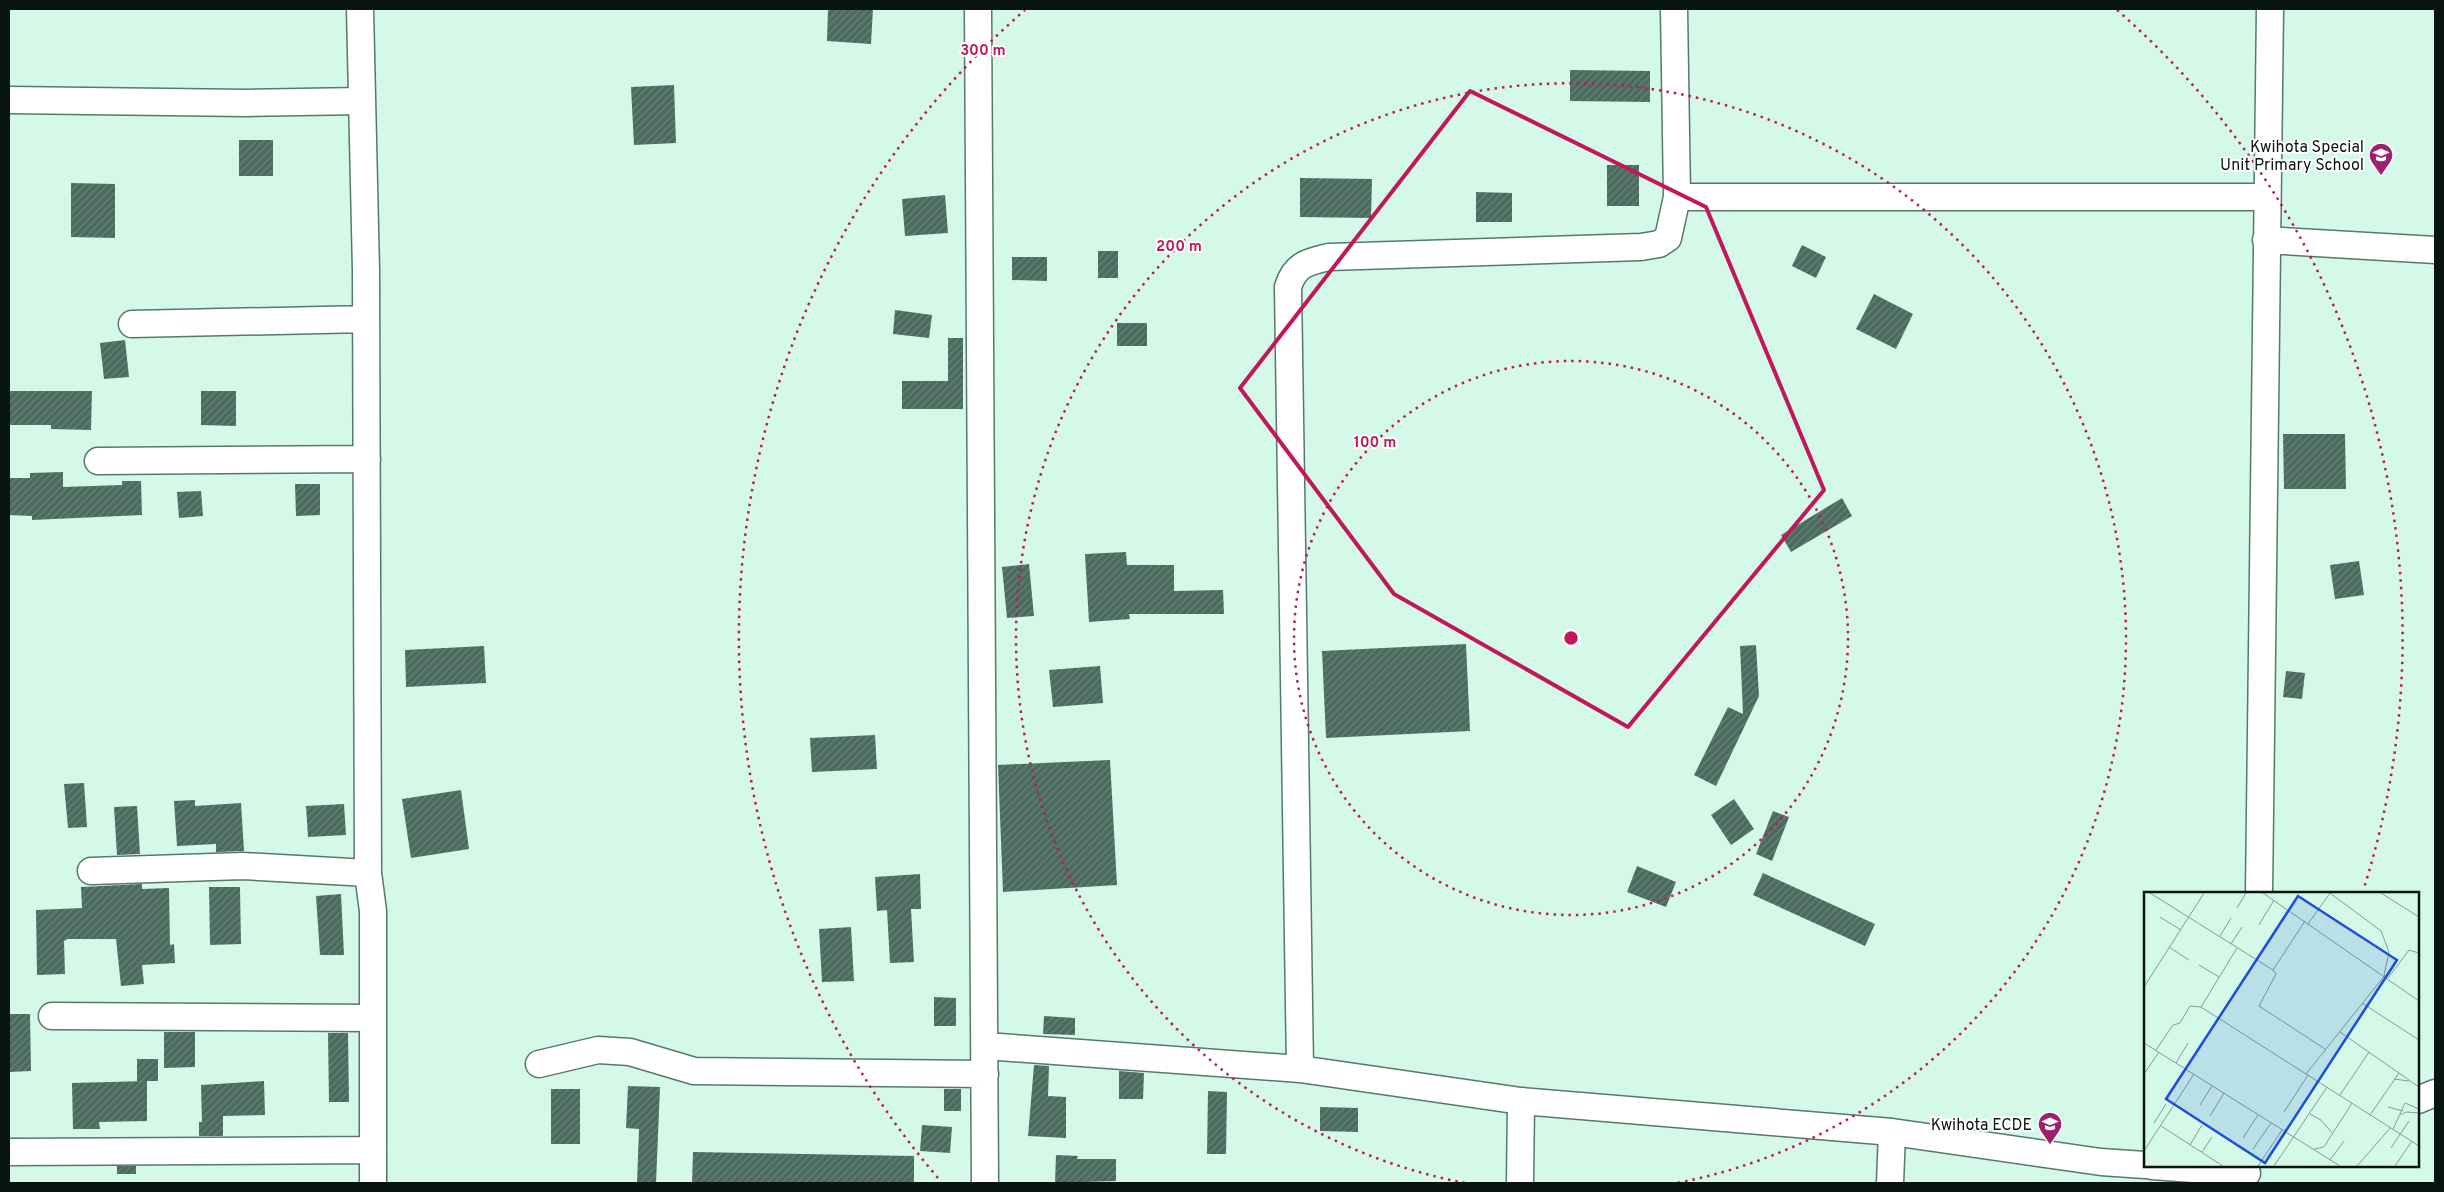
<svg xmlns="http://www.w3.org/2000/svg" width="2444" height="1192" viewBox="0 0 2444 1192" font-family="Overpass,sans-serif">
<defs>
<pattern id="building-hatch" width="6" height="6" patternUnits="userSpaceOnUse" patternTransform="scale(1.25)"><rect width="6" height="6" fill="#4a6b5e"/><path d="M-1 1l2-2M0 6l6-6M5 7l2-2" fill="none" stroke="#6a8279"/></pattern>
</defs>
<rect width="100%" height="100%" fill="#d4f9e9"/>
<path fill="url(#building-hatch)" d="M828 9H873L871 44 827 41Z
M1570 70 1650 71V102L1570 101Z
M674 85 676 143 634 145 631 87Z
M239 140H273V176H239Z
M1607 165H1639V206H1607Z
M1300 178 1372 179 1371 218 1300 217Z
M71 183 115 184V238L71 237Z
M1476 192 1512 193V222H1476Z
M945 195 948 233 905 236 902 199Z
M1802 245 1826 257 1816 278 1792 266Z
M1098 251H1118V278H1098Z
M1012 257H1047V281L1012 280Z
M1874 294 1913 314 1896 349 1856 329Z
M895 310 932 315 929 338 893 334Z
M1117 323H1147V346H1117Z
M948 338H963V409H902V381H948Z
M125 340 129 377 104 379 100 343Z
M9 391H92L91 430 51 429V425H9Z
M201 391H236V426L201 425Z
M2283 434H2345L2346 489H2284Z
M63 472V487L122 485V481H141L142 515 32 520V516L9 515V478H30V473Z
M295 484H320V515L296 516Z
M201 491 203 516 179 518 177 492Z
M1842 498 1852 516 1791 552 1781 535Z
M1126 552 1127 565H1174V591L1223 590 1224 614H1129L1130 619 1089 622 1085 554Z
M2359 561 2364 595 2335 599 2330 565Z
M1029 564 1034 616 1007 618 1002 567Z
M1466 644 1470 731 1326 738 1322 651Z
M1756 645 1759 696 1716 786 1694 775 1728 707 1743 714 1740 646Z
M484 646 486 683 406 687 405 650Z
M1100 666 1103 703 1053 707 1049 670Z
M2286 671 2305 673 2302 699 2283 697Z
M875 735 877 769 812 772 810 738Z
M1110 760 1117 885 1003 892 998 765Z
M84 783 87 827 68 828 64 784Z
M461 790 469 849 411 858 402 799Z
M1734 799 1754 829 1731 845 1711 815Z
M195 800V806L241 803 244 851 216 852V844L177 846 174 801Z
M344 804 346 835 308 837 306 806Z
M137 806 140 854 117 855 114 807Z
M1773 811 1789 817 1772 861 1756 854Z
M1637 866 1676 882 1666 907 1627 892Z
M1763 873 1875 924 1865 946 1753 895Z
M920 874 921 909H911L914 962 890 963 887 910 877 911 875 877Z
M142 884V889L169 888 170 945 174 944 175 963 142 965 144 984 121 986 116 939H68L64 941 65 974 37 975 36 910 82 908 81 887Z
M209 887H240L241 944 210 945Z
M341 894 344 955H320L316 896Z
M851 927 854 981 822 982 819 929Z
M934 997 956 998V1026H934Z
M9 1014H30L31 1071 9 1072Z
M1044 1016 1075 1018V1035L1043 1034Z
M164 1032H195V1067L164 1068Z
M328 1033H348L349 1102H329Z
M137 1059H158V1081H137Z
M1034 1065 1049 1066 1048 1096 1066 1097V1138L1028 1136Z
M1119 1071 1144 1073 1143 1099H1119Z
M147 1081V1121L99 1122 100 1129H73L72 1083Z
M264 1081 265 1115 223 1116V1136H199V1122H202L201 1085Z
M628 1086 660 1087 656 1183H637L639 1129 626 1128Z
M551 1089H580V1144H551Z
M944 1089H961V1111H944Z
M1208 1091 1227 1092 1226 1154H1207Z
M1320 1107 1358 1108V1132L1320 1131Z
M922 1125 952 1127 950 1153 920 1151Z
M693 1152 914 1156V1183H692Z
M1056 1155 1078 1156 1077 1159H1116V1181L1055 1183Z
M117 1166H136V1174H117Z"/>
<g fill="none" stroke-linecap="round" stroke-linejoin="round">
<defs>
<path id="minor" d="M360 9 366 271 368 873 373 911V1183
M978 9 985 1183
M9 100 246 103 361 101
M1677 197H2266
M2266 240 2435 250
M132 324 366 319
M98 461 367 459
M91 871 243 866 368 873
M2259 893 2270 9
M52 1016 373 1018
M985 1046 1300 1069 1521 1101 1892 1132 2101 1162 2145 1165
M539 1064 598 1050 630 1052 694 1071 985 1074
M1300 1069 1288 287C1295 264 1308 262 1329 257L1641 247 1659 244 1668 238 1677 197 1674 9
M2418 1100 2435 1093
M9 1152 373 1150
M2152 1166 2247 1173
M1520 1183 1521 1101
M1890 1183 1892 1132"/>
</defs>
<use href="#minor" stroke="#57786a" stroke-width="29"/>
<use href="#minor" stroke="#fff" stroke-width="26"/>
</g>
<path fill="none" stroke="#c2185b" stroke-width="4" stroke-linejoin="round" d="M1470 91 1706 207 1824 490 1628 727 1394 594 1240 388Z"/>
<g fill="none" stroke="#c2185b" stroke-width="2.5" stroke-dasharray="2.5 5">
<circle cx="1571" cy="638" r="277"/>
<path d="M1465 1183A555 555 0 1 1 1677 1183"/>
<path d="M938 1178A832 832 0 0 1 1025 10M2117 10A832 832 0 0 1 2364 888"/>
</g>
<defs>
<symbol id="school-pin" viewBox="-11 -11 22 30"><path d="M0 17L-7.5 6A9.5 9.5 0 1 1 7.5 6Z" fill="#9f1e70" stroke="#fff"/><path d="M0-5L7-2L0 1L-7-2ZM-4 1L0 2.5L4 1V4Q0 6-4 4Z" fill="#fff"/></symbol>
</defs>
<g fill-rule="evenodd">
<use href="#school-pin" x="2367" y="141" width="28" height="38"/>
<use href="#school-pin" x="2036" y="1110" width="28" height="38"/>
</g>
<g text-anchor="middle" stroke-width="4" stroke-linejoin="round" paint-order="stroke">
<g font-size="16" fill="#07140f" stroke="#fff" text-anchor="end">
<text x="2364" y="152">Kwihota Special<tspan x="2364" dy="18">Unit Primary School</tspan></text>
<text x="2032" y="1130">Kwihota ECDE</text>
</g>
</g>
<g transform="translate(2144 892)">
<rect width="275" height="275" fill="#d4f9e9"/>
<path fill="none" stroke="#829d92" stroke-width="1" d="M6 1 129 78 132 82 115 114 181 157M119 1 275 109M186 1 237 39 245 60 240 83M237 1 275 25M93 16 102 1M16 25 37 38M164 32 186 1M115 33 130 8M76 44 87 26M87 52 98 35M25 55 45 68M55 73 75 85M129 78 161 29M244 86 265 58 275 61M0 95 60 1M218 111 275 148M57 115 93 56M196 140 275 195M0 151 196 274M12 158 29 133 36 131 46 114 57 115 275 254M32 171 44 151M0 182 15 160M162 182 241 83M250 187 265 189M196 203 225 160M56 213 68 194M244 215 259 219M140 220 164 183M166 222 177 228 189 242M226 223 255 181M256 223 262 220 275 221M66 224 80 201M10 231 22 212M17 234 79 274M249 237 261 211 275 217M99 246 114 223M46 253 58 233M247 256 265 229M109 257 127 231M170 257 180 255 208 211M0 259 50 182M58 260 68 245M186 268 200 249M114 274 138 238M130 274 183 195M213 274 247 235M251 274 268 249"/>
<path fill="#1d4ed8" fill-opacity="0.15" stroke="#1d4ed8" stroke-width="2.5" d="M154 4 253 68 121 271 22 207Z"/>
<rect width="275" height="275" fill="none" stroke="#07140f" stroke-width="2.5"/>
</g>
<circle cx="1571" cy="638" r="8" fill="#c2185b" stroke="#fff" stroke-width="2.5"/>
<g font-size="15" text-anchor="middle" font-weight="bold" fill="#c2185b" stroke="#fff" stroke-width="4" stroke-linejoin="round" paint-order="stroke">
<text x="983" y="55">300 m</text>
<text x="1179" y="251">200 m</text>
<text x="1375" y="447">100 m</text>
</g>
<rect width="2444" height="1192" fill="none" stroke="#07140f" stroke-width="20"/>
</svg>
